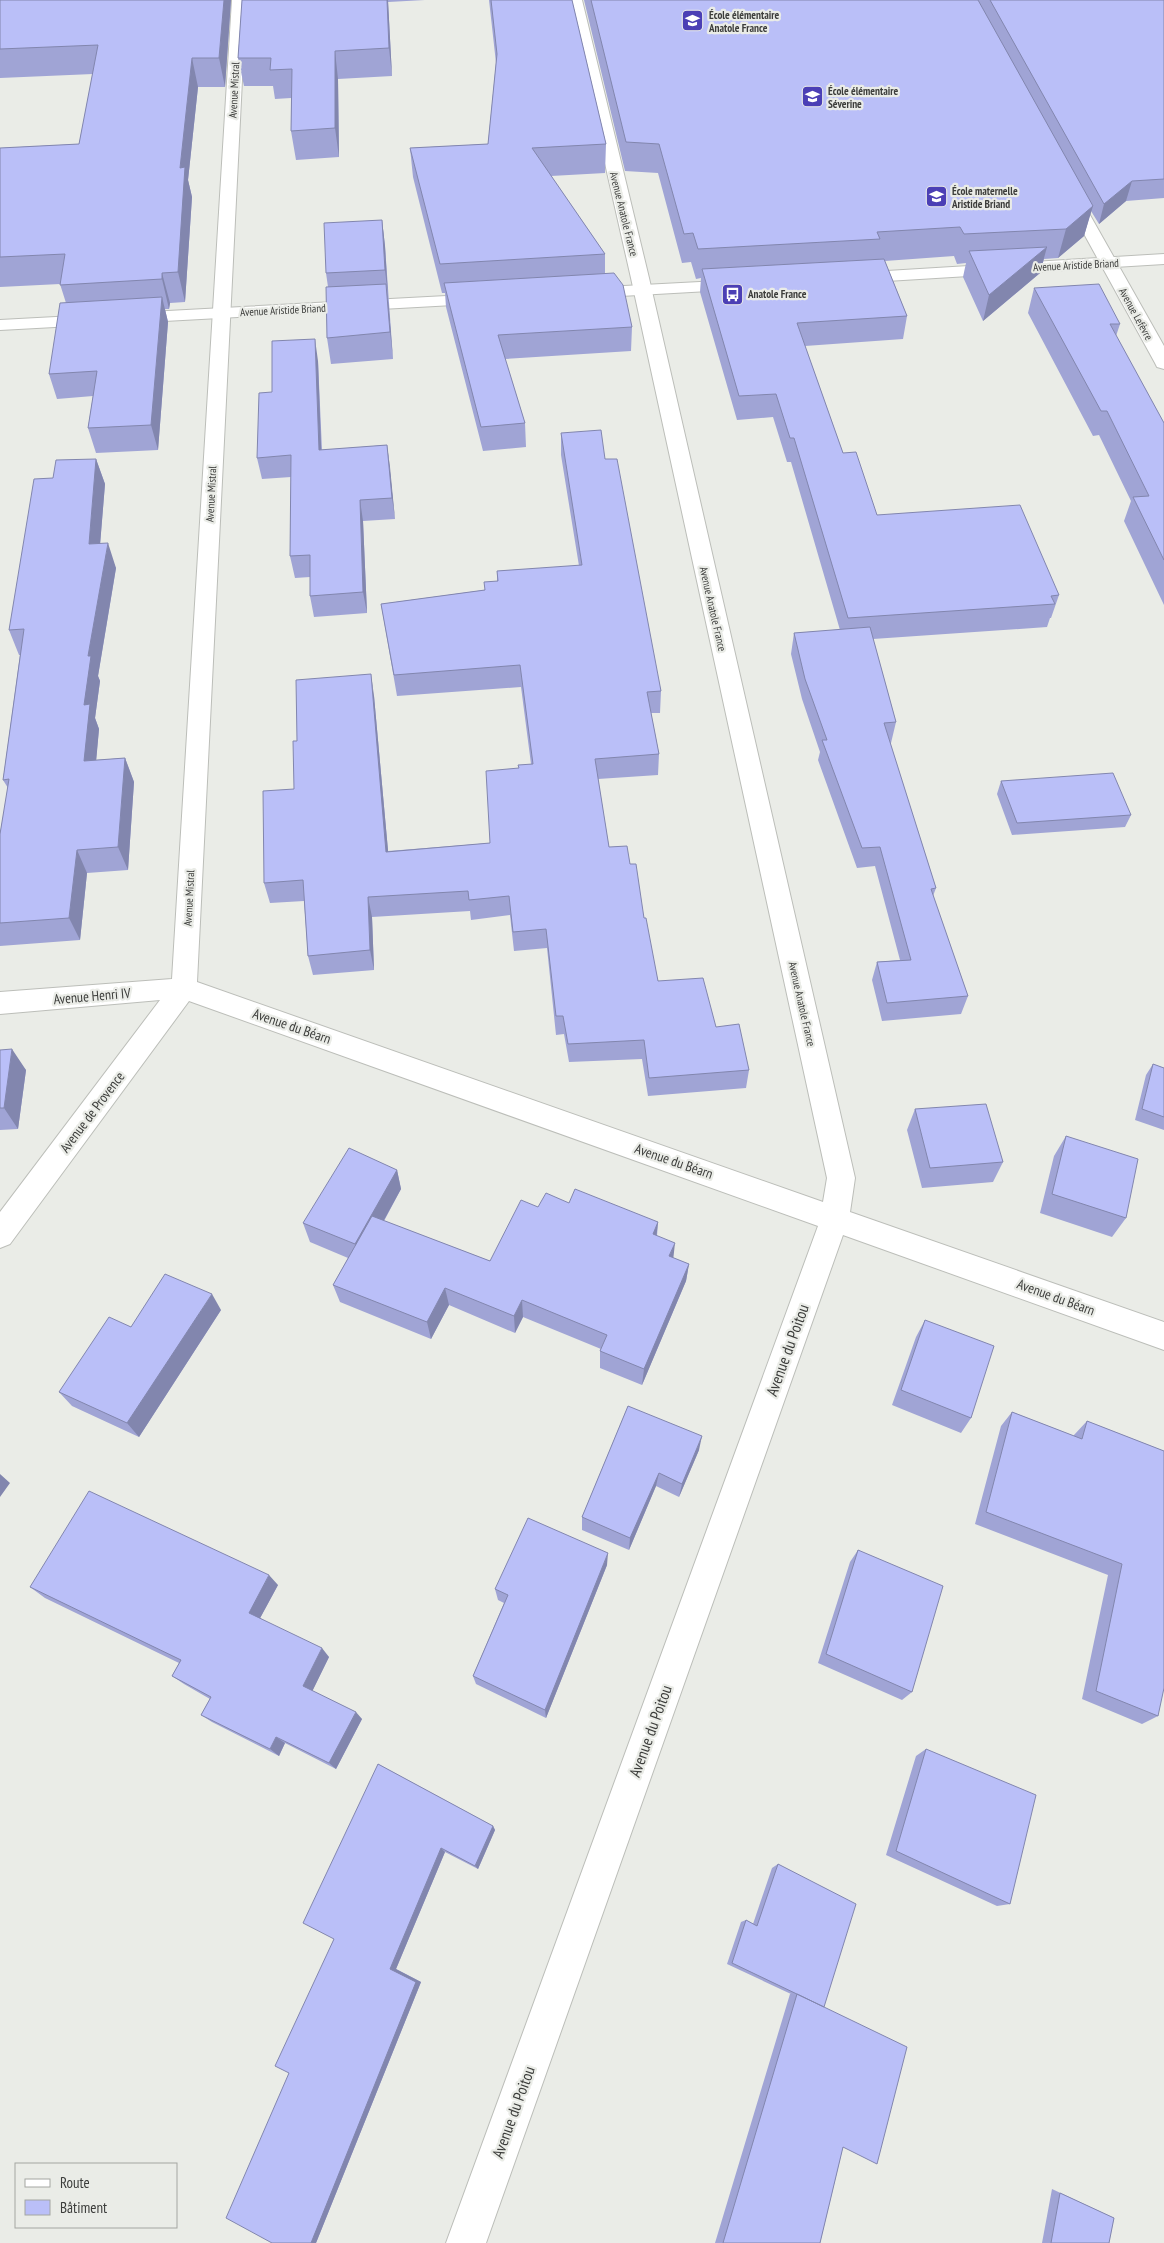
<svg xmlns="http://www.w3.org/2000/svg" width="1164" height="2243" viewBox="0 0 1164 2243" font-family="'PT Sans Narrow',sans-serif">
<rect width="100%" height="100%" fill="#eaece7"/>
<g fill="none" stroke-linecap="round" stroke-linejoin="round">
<defs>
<path id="minor" d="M232 0H246L197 982 823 1202 827 1178 631 278 568 0H582L649 278 855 1178 850 1212 1164 1322V1350L843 1235 486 2243H446L818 1226 189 1001 10 1244 0 1248V1212L160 1000 0 1014V992L172 979Z
M1069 187 1075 188 1077 192 1164 346V369L1157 367 1155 363 1061 192 1063 188Z"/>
<path id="tertiary" d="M1164 254V264L854 283 848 282 845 278 848 274 854 273Z
M738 280 744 281 747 285 744 289 586 298 580 297 577 293 580 289 586 288Z
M484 294 490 295 493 299 490 303 0 330V320Z"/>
</defs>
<use href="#minor" stroke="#bcbeb9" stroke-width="2"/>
<use href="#tertiary" stroke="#bcbeb9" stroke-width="2"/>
<use href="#minor" fill="#fff" fill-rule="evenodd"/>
<use href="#tertiary" fill="#fff" fill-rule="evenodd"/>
</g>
<path fill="#a0a4d5" d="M0 0H231L225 87H198L188 180 192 197 185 302 170 303 169 309H165L168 322 158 450 96 453 88 428 93 396 57 399 49 374 66 303 60 284 0 287V148L79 144 93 74 0 78Z
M242 0H425L388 2 392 76 338 79 339 157 296 160 291 131V98L275 99 273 86H244L238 58Z
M489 0H572L606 144 605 173 551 176 605 254V274L632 327 631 351 505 359 525 423 526 447 483 451 446 307 445 293H442L413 177 410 148 488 144 496 63Z
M584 0H978V1V0H1164V198L1126 201 1099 224 1091 211 1084 236 1058 258 1044 259 1040 273 983 321 963 277 966 263 957 264 954 256 885 261 907 316 903 339 805 346 843 453 877 515 1059 595 1051 618H1050L1047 627 873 639 896 722 891 743H890L936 888 933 896 968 996 961 1014 882 1021 872 980 877 962 900 960 875 866 857 868 818 760 820 752 802 699 791 654 794 633 840 630 791 462H787L773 417 737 420 700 292 701 278 696 279 691 262 682 263 658 173 625 171Z
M382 220 385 246 393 359 331 364 327 338 328 287 326 273Z
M1034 288 1120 324 1116 336 1164 423V605L1124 521 1131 501 1099 435 1093 436 1028 313Z
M318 361 322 450 387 445 395 519 363 521 367 613 314 617 310 596V577L295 578 290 556 291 477 262 479 257 458 272 392Z
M561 433 605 459 661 691 660 713H651L659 754 658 775 598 779 609 847 630 864 644 918 658 981 716 1027 749 1070 746 1088 648 1096 642 1059 569 1062 564 1034 556 1035 547 948 514 951 510 915 471 920 470 911 372 917 374 970 313 975 308 956 304 901 270 903 264 883 294 789 297 741 374 696 388 851 490 843 519 768 531 764 521 687 397 696 381 604 484 590 497 581V571L579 566 561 455Z
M96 459 105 484 100 544 116 568 98 676 100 681 95 718 99 729 96 760 125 758 134 782 128 870 87 873 80 940 0 946V834L8 788 3 780 20 655H19L9 630 53 478Z
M1001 781 1131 815 1125 827 1012 835 997 794Z
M0 1050 26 1070 18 1129 0 1130Z
M1153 1064 1164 1068V1130L1135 1120 1146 1075Z
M915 1109 1003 1162 993 1182 922 1188 907 1130Z
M1066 1136 1126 1218 1112 1237 1040 1213 1054 1156Z
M397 1170 401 1189 384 1221 490 1261 538 1207 569 1203 658 1222 657 1236 673 1258 689 1264 686 1281 642 1385 600 1368V1351L601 1349 523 1317 515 1333 449 1305 431 1339 340 1302 333 1285 348 1258 310 1242 303 1223Z
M221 1310 139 1437 72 1406 59 1392 131 1327Z
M925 1320 971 1418 961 1433 892 1405 916 1337Z
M628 1406 699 1450 679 1497 656 1486 629 1550 582 1530V1517Z
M1012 1412 1074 1436V1435L1087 1421 1164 1451 1158 1716 1142 1724 1082 1699 1108 1575 975 1524 1001 1426Z
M858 1550 912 1692 902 1700 818 1663 850 1562Z
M607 1565 546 1718 476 1684 473 1676 504 1603 498 1600 495 1589Z
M278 1585 260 1618 329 1657 312 1691 362 1719 336 1769 285 1743 279 1756 212 1722 201 1715 210 1699 184 1684 172 1676 179 1663 45 1598 30 1587Z
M926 1749 1010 1904 997 1906 886 1855 916 1756Z
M378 1764 493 1826 495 1830 478 1869 445 1852 396 1969 421 1982 316 2243H272L289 2073 334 1939Z
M778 1864 824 2007 843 2147 820 2243H715L790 1994H791L727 1964 741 1922 746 1920 753 1924 772 1868Z
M1052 2189 1114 2218 1109 2243H1042Z"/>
<path fill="#8286ae" d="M224 0H231L225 87 219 58Z
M387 0H388L392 76 389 48Z
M335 51 338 79 339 157 335 128Z
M192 58 198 87 188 180 192 197 185 302 178 272 180 168Z
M1132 181 1126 201 1099 224 1104 204Z
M1093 206 1084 236 1058 258 1066 229Z
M382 220 385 246 388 296 385 270Z
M1047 247 1040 273 983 321 989 295Z
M162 273 170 303 169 309 162 279Z
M386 284 389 310 393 359 390 332Z
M162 297 168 322 158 450 151 425Z
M315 339 318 361 322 472 319 450Z
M387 445 390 467 395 519 392 498Z
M96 459 105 484 98 570 89 544Z
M360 500 363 521 367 613 363 592Z
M108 543 116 568 98 676 100 681 95 718 99 729 94 785 84 761V705L88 656Z
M371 674 374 696 390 872 386 852Z
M125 758 134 782 128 870 118 847Z
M77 850 87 873 80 940 69 918Z
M368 897 372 917 374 970 370 950Z
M12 1049 26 1070 18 1129 4 1108Z
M397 1170 401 1189 361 1262 355 1244Z
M658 1222 656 1240 653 1234Z
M675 1243 673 1261 669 1256Z
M689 1264 686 1281 642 1385 644 1369Z
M445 1288 449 1305 431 1339 427 1322Z
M212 1294 221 1310 139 1437 127 1423Z
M522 1300 523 1317 515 1333 514 1316Z
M702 1436 699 1450 679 1497 682 1484Z
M659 1473 656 1486 629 1550 630 1538Z
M0 1474 10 1483 0 1497Z
M608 1553 607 1565 546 1718 545 1710Z
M269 1575 278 1585 258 1622 249 1613Z
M322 1648 329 1657 311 1694 303 1686Z
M356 1712 362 1719 336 1769 329 1763Z
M276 1737 285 1743 279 1756 270 1749Z
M493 1826 495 1830 478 1869 475 1866Z
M441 1848 445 1852 396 1969 421 1982 316 2243H311L390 1969Z"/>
<path fill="#babff8" stroke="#8286ae" d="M0 0H224L219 58H192L180 168 185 167 178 272 162 273V279L60 285 65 254 0 257V148L79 144 98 45 0 49Z
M242 0H387L389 48 335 51V128L291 131 292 69 270 70 271 58H238Z
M491 0H572L606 144 532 148 605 254 440 264 410 148 488 144 497 54Z
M591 0H978L1093 206 1066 229 964 234 960 227 877 232 880 239 698 249 693 233 684 234 659 144 626 142Z
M990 0H1164V179L1132 181 1104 204Z
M382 220 385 270 326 273 324 223Z
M1047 247 989 295 969 251Z
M884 259 907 316 797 323 843 453 856 452 877 515 1020 505 1059 595 1051 596 1055 604 848 618 794 438H790L776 394 739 396 702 269Z
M614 273 623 285 632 327 498 335 525 423 481 427 444 283Z
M386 284 390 332 327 338 326 287Z
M1099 284 1120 324H1110L1164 423V560L1133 497 1149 496 1107 411H1101L1034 288Z
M162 297 151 425 88 428 97 371 49 374 60 303Z
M315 339 319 450 387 445 392 498 360 500 363 592 310 596V555L290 556 291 455 257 458 259 393 272 392V341Z
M601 430 605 459H617L661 691 647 692 659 754 595 759 609 847 627 846 630 864H636L644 918H646L658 981 703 978 716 1027 739 1024 749 1070 649 1078 644 1040 568 1044 563 1016H556L546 929 513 932 509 896 469 900 468 891 368 897 370 950 308 956 303 880 264 883 263 791 294 789 293 741H297L296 680 371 674 386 852 490 843 486 771 519 768 518 765 533 764 520 665 394 675 381 604 485 590 484 582 498 581 497 571 582 565 561 433Z
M96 459 89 544 108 543 88 656H91L84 705 90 704 84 761 125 758 118 847 77 850 69 918 0 923V834L9 779 3 780 24 629 9 630 34 479 53 478 56 460Z
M870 627 896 722 884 723 936 888 931 889 968 996 887 1003 877 962 911 960 880 847 862 848 822 740H827L805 679 794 633Z
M1113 773 1131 815 1017 823 1001 781Z
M12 1049 4 1108H0V1050Z
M1153 1064 1164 1068V1117L1142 1109Z
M986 1104 1003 1162 930 1168 915 1109Z
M1066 1136 1138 1159 1126 1218 1052 1194Z
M349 1148 397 1170 355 1244 303 1223Z
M575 1189 658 1222 653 1234 675 1243 669 1256 689 1264 644 1369 600 1351 607 1335 522 1300 514 1316 445 1288 427 1322 333 1285 372 1216 490 1261 521 1200 538 1207 546 1193 569 1203Z
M165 1274 212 1294 127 1423 59 1392 109 1317 131 1327Z
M925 1320 994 1346 971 1418 901 1390Z
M628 1406 702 1436 682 1484 659 1473 630 1538 582 1517Z
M1012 1412 1082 1439 1087 1421 1164 1451V1688L1158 1716 1096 1691 1122 1564 986 1512Z
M89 1491 269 1575 249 1613 322 1648 303 1686 356 1712 329 1763 276 1737 270 1749 201 1715 211 1697 172 1676 181 1660 30 1587Z
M528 1518 608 1553 545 1710 473 1676 508 1595 495 1589Z
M858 1550 943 1586 912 1692 826 1654Z
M926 1749 1036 1795 1010 1904 896 1851Z
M378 1764 493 1826 475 1866 441 1848 390 1969 416 1982 311 2243H272L226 2218 289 2073 275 2066 334 1939 303 1923Z
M778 1864 856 1904 824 2007 732 1963 746 1920 757 1926Z
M797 1994 907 2047 877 2164 843 2147 820 2243H723Z
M1060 2193 1114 2218 1109 2243H1051Z"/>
<defs>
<symbol id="school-square" viewBox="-11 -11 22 22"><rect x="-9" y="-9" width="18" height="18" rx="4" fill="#4b3fb5" stroke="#eaece7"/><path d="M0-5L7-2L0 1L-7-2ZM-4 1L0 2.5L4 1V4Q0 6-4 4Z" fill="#fff"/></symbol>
<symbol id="bus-square" viewBox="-11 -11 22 22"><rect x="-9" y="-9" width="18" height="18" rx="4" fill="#4b3fb5" stroke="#eaece7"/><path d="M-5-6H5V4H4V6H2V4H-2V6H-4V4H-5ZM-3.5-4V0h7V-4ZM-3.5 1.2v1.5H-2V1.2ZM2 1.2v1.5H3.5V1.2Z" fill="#fff"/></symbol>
</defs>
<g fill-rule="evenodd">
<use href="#school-square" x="680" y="8" width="25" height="25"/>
<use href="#school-square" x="800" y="84" width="25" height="25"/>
<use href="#school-square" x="924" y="184" width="25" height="25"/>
<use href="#bus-square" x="720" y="282" width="25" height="25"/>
</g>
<g text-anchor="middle" stroke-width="4.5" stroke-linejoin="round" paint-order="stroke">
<g font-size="11" font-weight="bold" fill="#3c3d3b" stroke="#eaece7" text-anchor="start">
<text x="709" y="19">École élémentaire<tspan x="709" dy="13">Anatole France</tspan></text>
<text x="828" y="95">École élémentaire<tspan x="828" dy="13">Séverine</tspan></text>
<text x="952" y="195">École maternelle<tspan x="952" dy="13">Aristide Briand</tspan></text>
<text x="748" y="298">Anatole France</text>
</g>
<g font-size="11" fill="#3c3d3b" stroke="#eaece7">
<text transform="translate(234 90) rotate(-87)" y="4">Avenue Mistral</text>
<text transform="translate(624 214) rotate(76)" y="4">Avenue Anatole France</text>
<text transform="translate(1076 265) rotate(-3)" y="4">Avenue Aristide Briand</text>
<text transform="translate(283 310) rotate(-3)" y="4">Avenue Aristide Briand</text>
<text transform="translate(1136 314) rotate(61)" y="4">Avenue Lefèvre</text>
<text transform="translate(211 494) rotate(-87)" y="4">Avenue Mistral</text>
<text transform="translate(713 609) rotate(77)" y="4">Avenue Anatole France</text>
<text transform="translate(189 898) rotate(-87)" y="4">Avenue Mistral</text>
<text transform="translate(802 1004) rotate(77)" y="4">Avenue Anatole France</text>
</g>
<g font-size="14" fill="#3c3d3b" stroke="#eaece7">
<text transform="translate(92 996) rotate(-5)" y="5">Avenue Henri IV</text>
<text transform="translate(292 1026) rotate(19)" y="5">Avenue du Béarn</text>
<text transform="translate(92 1112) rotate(-53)" y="5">Avenue de Provence</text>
<text transform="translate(674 1161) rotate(19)" y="5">Avenue du Béarn</text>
<text transform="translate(1056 1297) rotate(20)" y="5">Avenue du Béarn</text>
</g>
<g font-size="16" fill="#3c3d3b" stroke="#eaece7">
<text transform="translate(787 1350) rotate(-70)" y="6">Avenue du Poitou</text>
<text transform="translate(650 1731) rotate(-70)" y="6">Avenue du Poitou</text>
<text transform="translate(513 2112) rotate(-70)" y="6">Avenue du Poitou</text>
</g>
</g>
<rect x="15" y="2163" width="162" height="65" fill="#eaece7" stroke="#a4a6a2"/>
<rect x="25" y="2179" width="25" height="8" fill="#ffffff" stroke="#a4a6a2"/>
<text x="60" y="2188" font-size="15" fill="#3c3d3b">Route</text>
<rect x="25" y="2200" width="25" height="15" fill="#babff8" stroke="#a4a6a2"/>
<text x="60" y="2213" font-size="15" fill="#3c3d3b">Bâtiment</text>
</svg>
